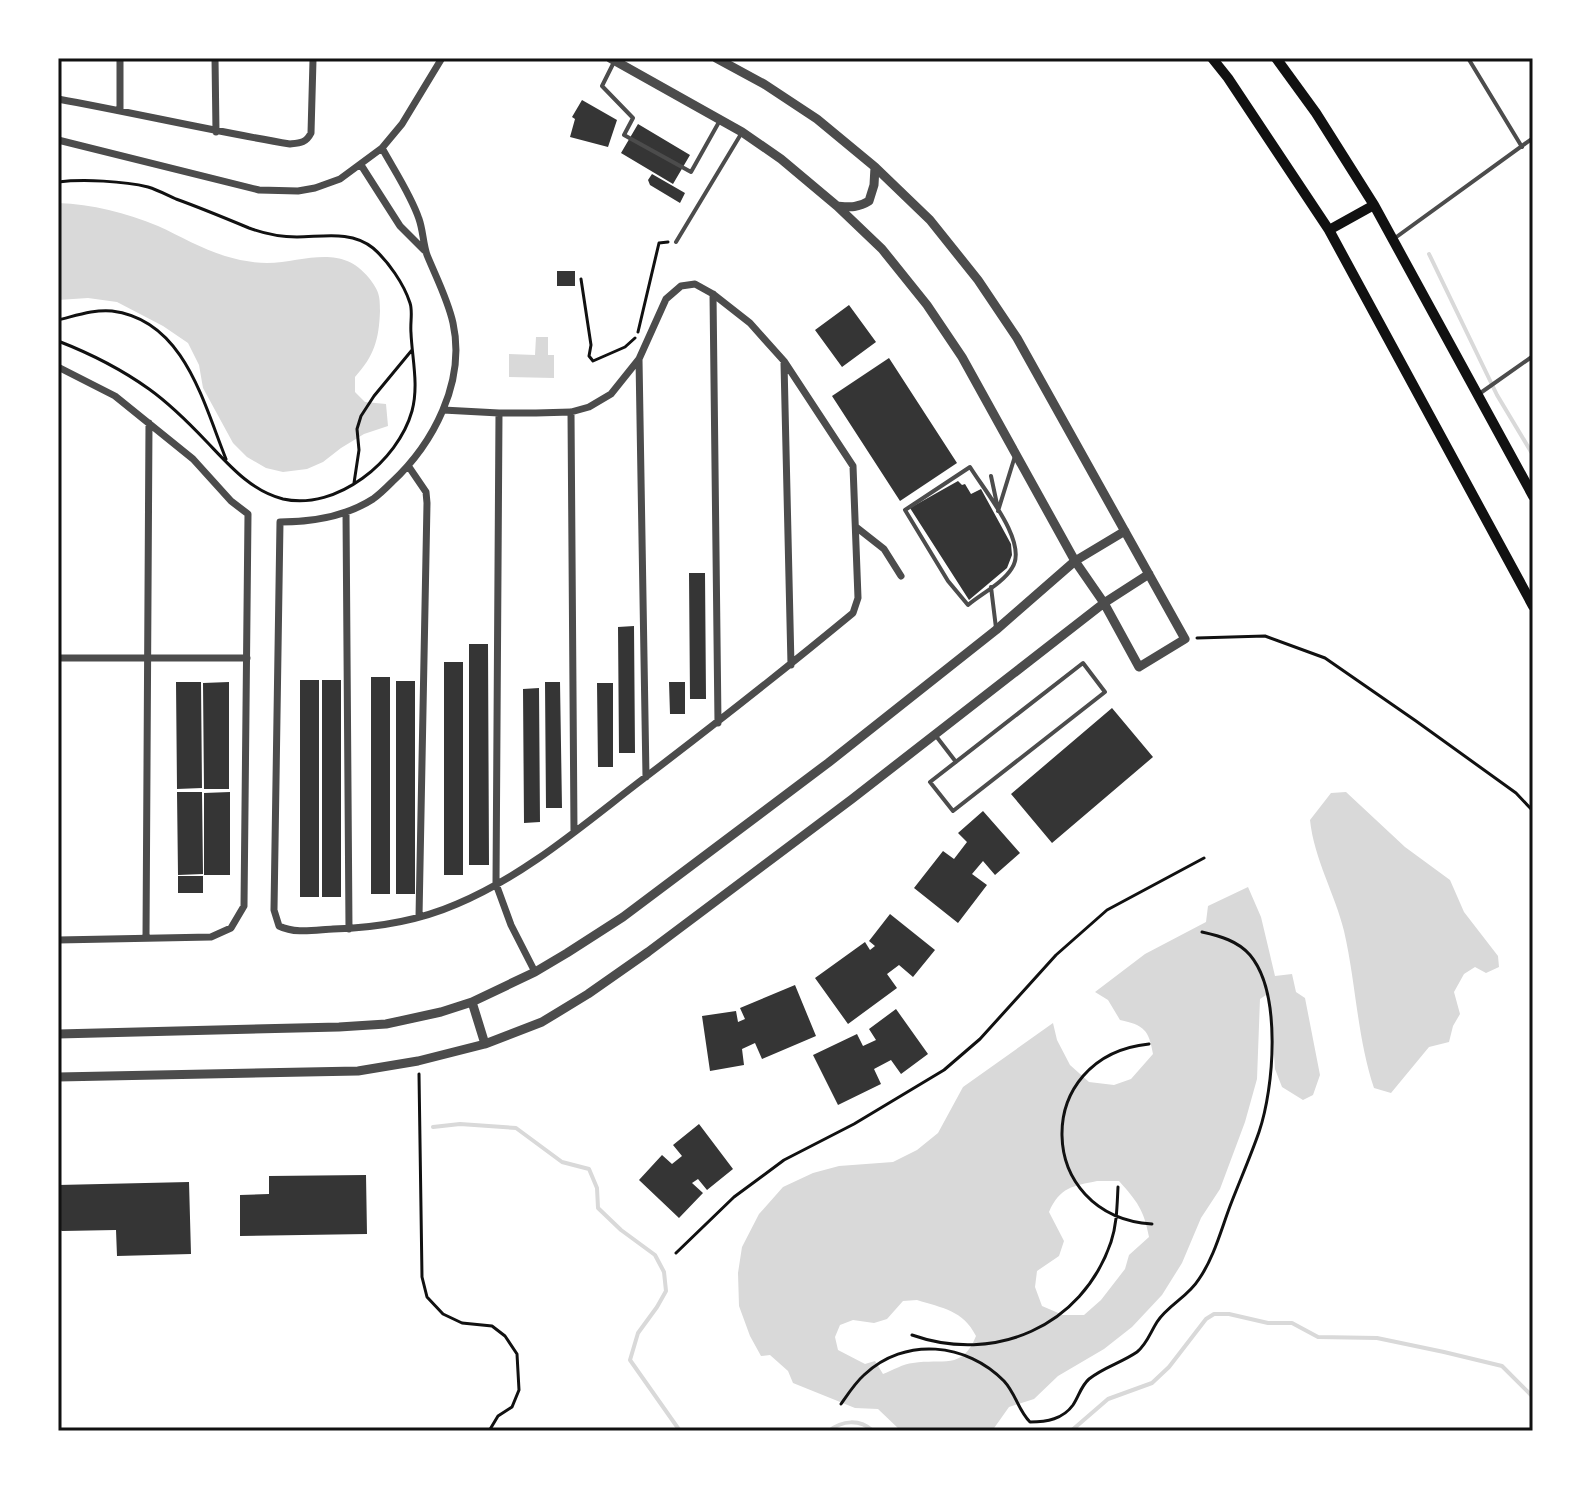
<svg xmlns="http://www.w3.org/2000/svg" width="1591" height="1489" viewBox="0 0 1591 1489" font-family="'PT Sans',sans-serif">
<rect width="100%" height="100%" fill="#fff"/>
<path fill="#d9d9d9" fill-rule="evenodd" d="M58 203C92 204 126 213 158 226 180 236 202 249 225 256 238 260 254 263 267 263 305 262 341 243 369 278 379 291 380 295 380 311 379 340 374 356 355 377V392L365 402 386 404 388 426 364 434 341 448 323 462 307 469 283 472 266 468 247 457 233 443 203 388 199 365 188 343 163 326 117 302 88 298 58 300Z
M536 337H548V355H554V378L509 377V354L535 355Z
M1346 792 1405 847 1450 880 1464 912 1498 956 1499 967 1486 973 1475 967 1464 974 1454 992 1460 1014 1453 1026 1449 1042 1429 1047 1391 1093 1374 1088C1357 1037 1356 983 1344 931 1335 894 1314 859 1310 820L1331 793Z
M1248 887 1261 917 1275 976 1292 974 1296 992 1305 998 1320 1075 1313 1095 1303 1100 1282 1087 1275 1069 1270 999 1266 995 1260 999 1257 1079 1245 1122 1220 1189 1201 1218 1182 1263 1162 1295 1132 1327 1104 1349 1058 1376 1034 1399 1009 1407 992 1431H901L878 1409 855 1408 793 1383 788 1371 770 1355 761 1356 750 1336 739 1306 738 1273 742 1247 759 1214 783 1187 813 1173 839 1166 893 1162 917 1150 938 1133 963 1087 1053 1023 1057 1040 1070 1065 1089 1082 1114 1085 1131 1079 1153 1054C1149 1030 1144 1025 1120 1020L1108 1000 1095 992 1145 954 1206 922 1208 906ZM1097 1181H1119C1137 1201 1144 1210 1149 1237L1129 1255 1125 1269 1101 1300 1084 1315H1063L1042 1306 1035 1287 1037 1271 1059 1256 1064 1241 1049 1212C1060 1187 1073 1186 1097 1181ZM917 1300C942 1308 963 1310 976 1336 962 1371 943 1358 913 1363 903 1364 893 1370 883 1374L875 1361 865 1364 838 1350 835 1337 840 1325 853 1320 874 1323 887 1319 903 1301Z"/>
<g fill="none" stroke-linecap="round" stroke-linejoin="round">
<path stroke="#d9d9d9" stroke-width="4" d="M1429 254 1497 395 1533 455
M433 1127 460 1124 516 1128 562 1162 589 1169 597 1188 598 1208 621 1230 655 1255 664 1272 666 1291 657 1307 638 1333 630 1360 680 1431
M829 1431C842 1420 860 1419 873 1431
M1071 1431 1108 1399 1152 1383 1169 1367 1206 1319 1214 1314H1229L1268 1323H1292L1318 1337 1377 1338 1444 1352 1502 1366 1533 1397"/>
</g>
<path fill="#353535" d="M582 100 617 120 608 147 570 137 575 119 572 117Z
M638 124 690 155 673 184 621 153Z
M652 174 685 193 680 203 650 185 648 180Z
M557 271H575V286H557Z
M849 305 876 342 842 367 815 330Z
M889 358 957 463 900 501 832 396Z
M958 481 962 485 965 484 971 494 981 489 1011 544 1012 555 1007 568 969 600 910 508Z
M689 573H705L706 699H690Z
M634 626 635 753H619L618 627Z
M469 644H488L489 865H469Z
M444 662H463V875H444Z
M371 677H390V894H371Z
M300 680H319V897H300Z
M322 680H341V897H322Z
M396 681H415V894H396Z
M176 682H201L202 788 177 789Z
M229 682V789H204L203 683Z
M545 682H560L562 808H546Z
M669 682H685V714H670Z
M597 683H613V767H598Z
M539 688 540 822 524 823 523 689Z
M1112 708 1153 757 1052 843 1011 794Z
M177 792H202L203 874 178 875Z
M230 792V875H204V793Z
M983 811 1020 853 995 875 983 861 972 874 987 885 958 923 914 888 943 851 954 859 967 842 958 833Z
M178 876H203V893H178Z
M890 914 935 950 913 977 899 965 887 974 897 988 848 1024 815 978 865 942 870 950 875 946 869 941Z
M795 985 816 1036 762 1059 755 1043 742 1049 744 1065 710 1071 702 1016 736 1011 738 1022 745 1019 740 1008Z
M896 1009 928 1054 901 1074 891 1060 874 1069 881 1084 838 1105 813 1055 857 1034 863 1046 876 1040 869 1029Z
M699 1124 733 1169 707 1190 698 1179 692 1183 703 1193 679 1218 639 1180 662 1155 672 1164 682 1156 673 1145Z
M366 1175 367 1234 240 1236V1195L269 1194V1176Z
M189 1182 191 1254 117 1256 116 1230 62 1231 58 1229V1185Z"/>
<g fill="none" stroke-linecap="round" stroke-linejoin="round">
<path stroke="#111" stroke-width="3" d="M58 182C83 179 124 181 148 187 158 190 167 195 176 199 201 208 225 218 249 228 265 234 280 237 297 237 322 237 351 230 373 248 388 261 404 284 410 303 413 312 410 322 411 333 412 358 419 385 412 411 398 461 337 511 283 499 251 491 229 465 207 442 189 423 170 404 149 389 121 369 89 353 58 341
M581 279 591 345 589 356 593 361 625 347 635 338
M58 320C75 316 95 309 112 311 184 320 203 402 226 459
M638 332 659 243 668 242
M354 483 359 450 357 429 361 416 374 396 412 350
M1197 638 1265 636 1325 658 1416 721 1516 793 1533 811
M1149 1044C1031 1056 1034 1216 1152 1224
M419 1074 422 1277 427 1297 443 1314 462 1323 492 1326 505 1336 517 1354 519 1390 512 1407 498 1416 489 1431
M676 1253 734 1197 784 1160 854 1124 944 1070 980 1039 1056 955 1107 910 1204 858
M912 1335C994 1364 1082 1327 1111 1242 1117 1224 1117 1206 1118 1187
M841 1404C848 1394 855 1383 864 1375 905 1336 967 1343 1004 1381 1016 1394 1018 1410 1030 1422 1047 1422 1063 1419 1073 1405 1079 1396 1081 1386 1089 1379 1104 1367 1121 1363 1137 1352 1147 1344 1150 1333 1157 1322 1168 1305 1188 1297 1199 1279 1215 1256 1222 1226 1232 1201 1241 1178 1251 1155 1259 1132 1274 1088 1282 993 1250 955 1238 941 1220 936 1202 932"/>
<path stroke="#4c4c4c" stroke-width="4" d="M1468 58 1522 147
M615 60 602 86 633 118 624 135 691 172 719 122
M1395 238 1533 138
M676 242 741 134
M1479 394 1533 356
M970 467C984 490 1029 543 1012 568 1003 583 981 594 968 605L948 581 905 510Z
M991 476 998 509
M998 511 1015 456
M991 587 996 628
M1083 663 1105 692 953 811 930 782Z
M936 736 956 762"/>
<path stroke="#4c4c4c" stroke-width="7" d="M120 58V111
M215 58 216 132
M58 99C135 113 212 131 290 144 300 143 306 143 311 133L313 60
M58 140 259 190 298 191 315 188 340 179 382 148 402 124 442 58
M382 148C394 170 411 195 419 219 423 230 423 243 427 255 436 277 448 300 453 323 466 382 433 444 392 482 386 488 380 494 373 499 345 517 312 522 280 522L274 910 279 926C295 934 315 930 333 929 375 928 418 921 457 904 526 875 584 824 643 779 714 725 784 670 853 613L858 598 853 466 784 361 750 323 713 294 695 284 681 286 666 299 639 359 611 394 589 407 571 412 536 413H499L443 410
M361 165 400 226 424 250
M713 294 718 723
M639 359 646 777
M784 363 791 665
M58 367 115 396 193 459 231 501 248 514 244 906 231 928 211 937 58 940
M571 412 574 832
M499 413 496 884 511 925 535 972
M409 467 426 492 427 503 419 917
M346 512 349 929
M856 527 884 549 901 576
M58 658H247
M146 938 149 423"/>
<path stroke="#4c4c4c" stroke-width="9" d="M610 58 742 132 781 159 837 206 882 249 927 305 962 357 1075 561 1104 603 1139 667 1185 639 1017 338 978 280 930 220 875 167 817 119 764 84 716 58
M837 206C850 207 858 208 869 201L874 185 875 167
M472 1002 485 1044
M58 1034 339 1027 386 1024 441 1012 472 1002 535 972 567 953 623 917 828 763 996 630 1075 561 1125 531
M58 1077 358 1071 418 1061 485 1044 542 1022 588 994 648 952 852 799 1104 603 1149 574"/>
<path stroke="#111" stroke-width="10" d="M1212 58 1228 78 1329 230 1533 606
M1276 58 1316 113 1374 205 1533 496
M1329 230 1374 205"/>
</g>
<rect width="1591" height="1489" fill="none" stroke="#ffffff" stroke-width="120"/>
<rect x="60" y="60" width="1471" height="1369" fill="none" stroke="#111" stroke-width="3"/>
</svg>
